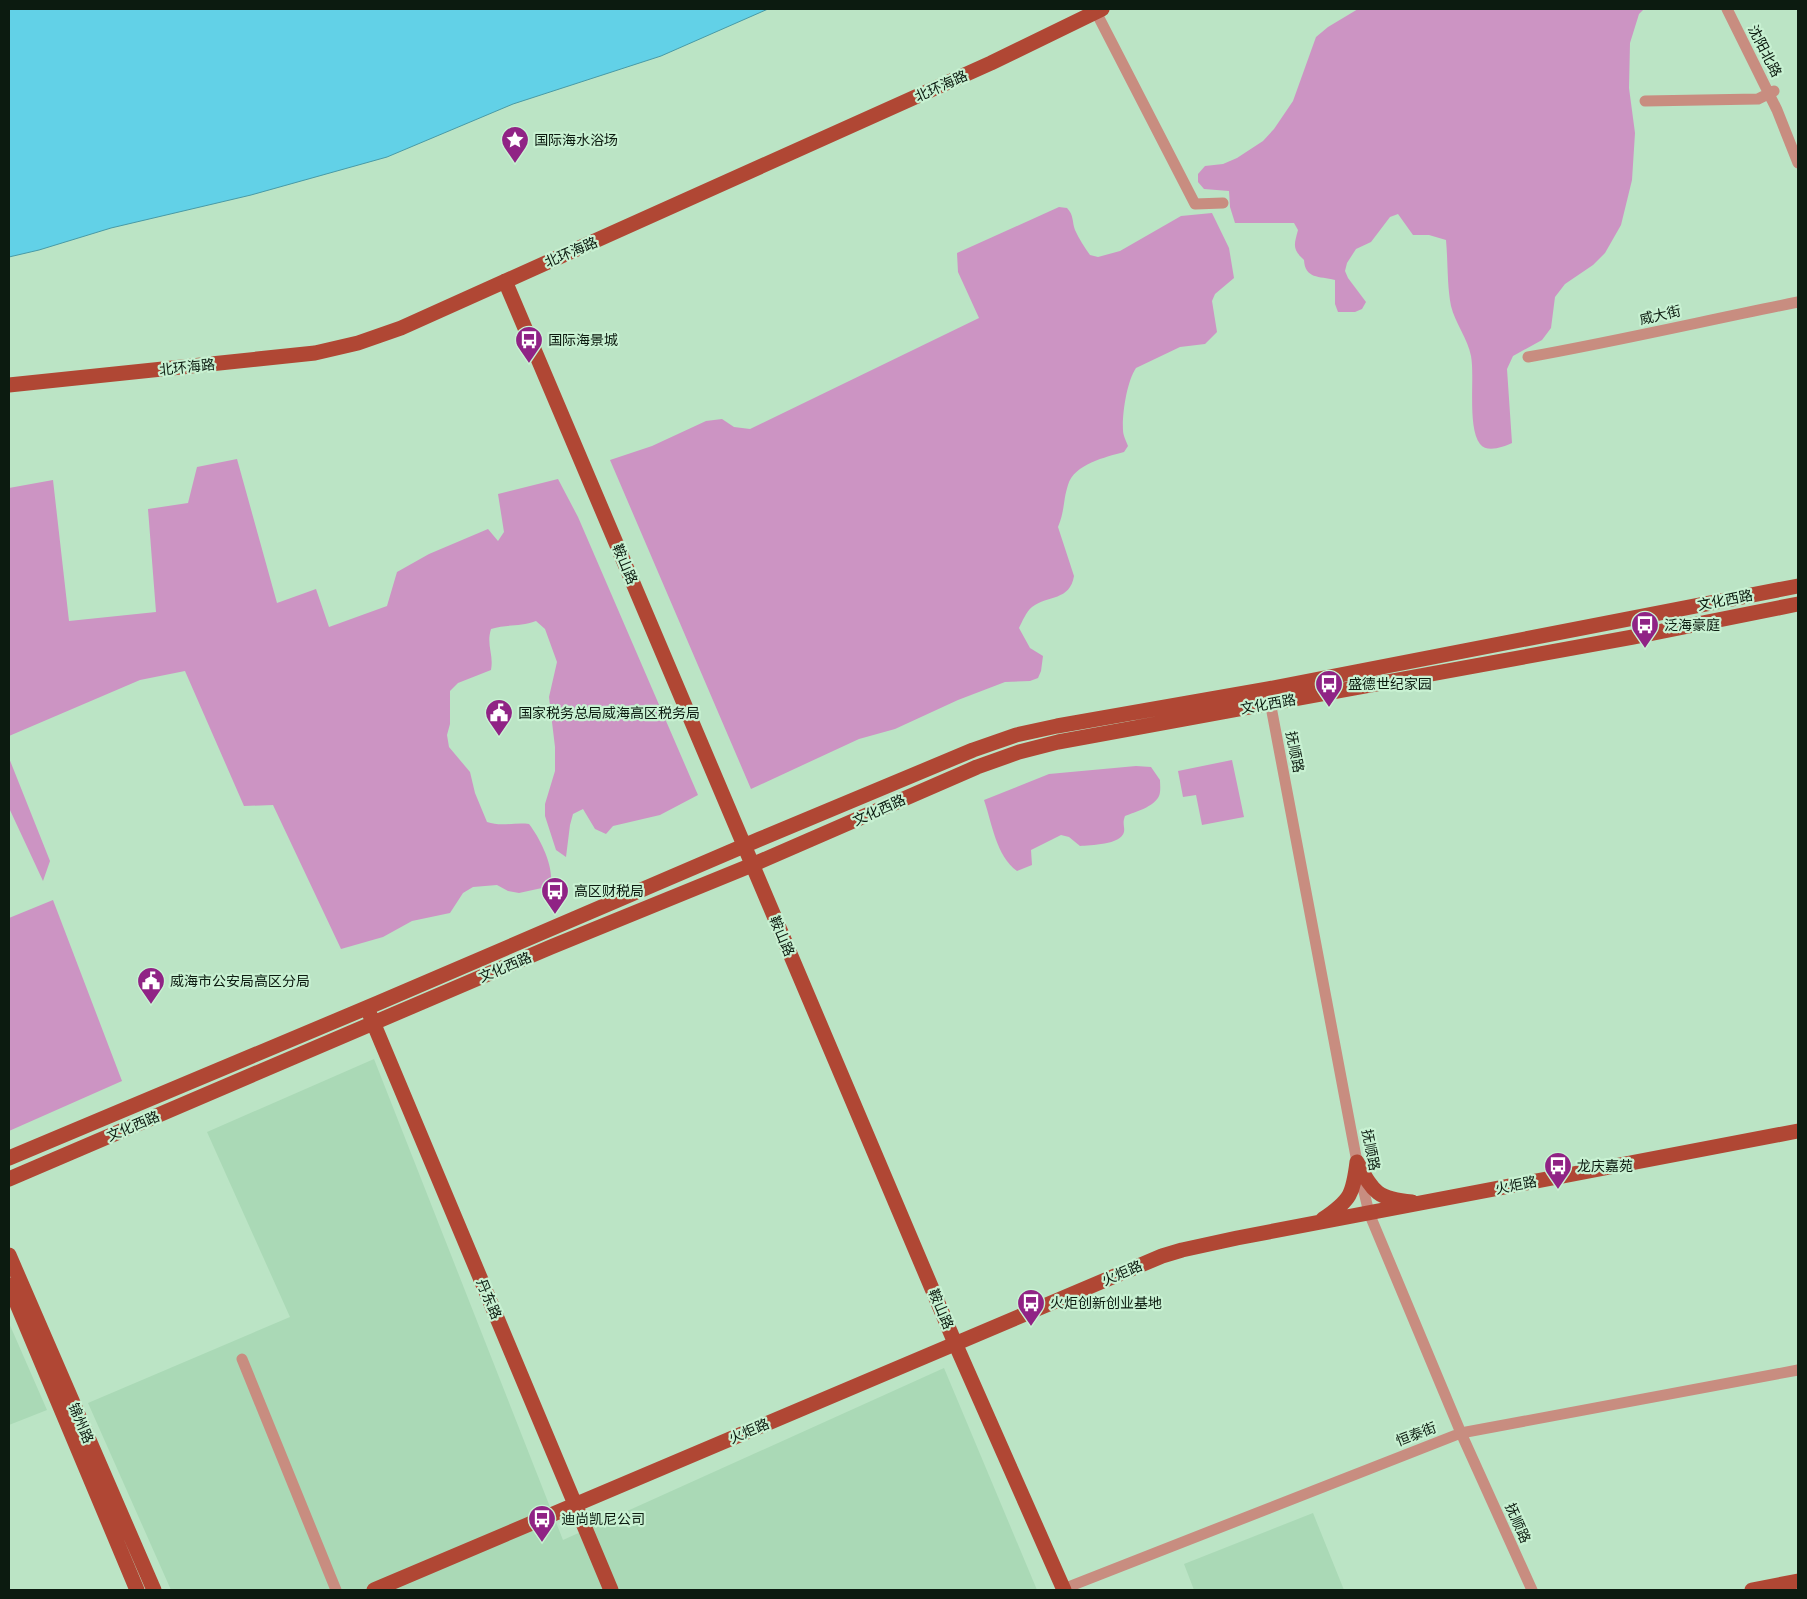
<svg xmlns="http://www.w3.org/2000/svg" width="1807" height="1599" viewBox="0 0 1807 1599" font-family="'Archivo Narrow','Noto Sans SC',sans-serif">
<rect width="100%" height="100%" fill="#bbe4c5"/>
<path fill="#aad9b6" d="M374 1059 563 1540 944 1368 1037 1590H171L88 1403 290 1317 207 1132Z
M9 1323 47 1410 9 1425Z
M1313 1513 1344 1590H1194L1184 1564Z"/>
<path fill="#cc94c3" d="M1358 9H1644L1639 14 1630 43 1629 88 1635 133 1632 180 1621 225 1605 253 1593 265 1565 284 1555 297 1551 328 1542 340 1513 356 1507 369 1512 443C1503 447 1487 453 1480 444 1467 427 1475 377 1471 356 1468 339 1455 323 1451 306 1447 285 1448 262 1446 240L1429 235H1413L1398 214 1390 217 1371 242 1356 249 1347 263 1345 271 1348 278 1366 302 1362 309 1355 312H1338L1335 304V280C1319 276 1305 279 1304 260 1292 249 1294 245 1298 230L1294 223H1235L1230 207 1229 191 1204 189 1198 182V174L1205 166 1223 164 1237 158 1263 141 1274 129 1293 101 1316 37 1328 27Z
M1059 207 1067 208C1074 215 1072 222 1075 230 1079 239 1085 248 1090 255L1098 257 1120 251 1181 216 1212 213 1229 248 1234 278 1215 294 1212 301 1217 332 1205 344 1180 347 1136 368C1127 381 1122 414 1123 430 1123 435 1126 441 1128 446L1124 452C1106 457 1074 464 1068 485 1063 500 1065 510 1058 527L1074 576C1070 601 1048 595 1032 607 1026 612 1022 622 1019 628L1030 648 1043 656 1041 671 1038 678 1030 681 1005 682 958 700 895 729 859 739 751 789 610 460 652 446 706 421 722 419 734 427 750 429 979 318 958 272 957 253Z
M237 459 277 603 316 589 329 627 387 606 397 572 429 554 488 529 498 541 504 532 498 494 558 479 578 517 698 795 660 815 613 826 606 834 595 829 583 809 573 814 570 825 566 857 556 850 545 816V804L555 771V747L549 697 557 662 545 629 536 621C520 627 507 624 491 629 486 645 494 654 491 670L458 683 450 691V724L447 735 449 747 470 772 475 793 487 822C501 827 515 822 529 824 540 838 553 865 551 882L542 888 519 893 508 891 497 885 473 887 463 893 450 913 412 921 383 937 341 949 273 805 244 806 185 671 140 680 9 736V488L53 480 69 621 156 612 148 509 188 503 197 467Z
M9 758 50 861 43 881 9 808Z
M1232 760 1244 817 1202 825 1196 795 1183 797 1178 771Z
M1136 766 1151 767 1160 780C1160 784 1161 791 1159 796 1154 807 1135 812 1125 816 1122 824 1125 826 1124 832 1121 845 1090 845 1080 846L1069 837 1061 835 1031 850 1032 865 1017 871C996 856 992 823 984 800L1049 774Z
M53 900 122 1081 9 1131V918Z"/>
<path fill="#62d1e7" stroke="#489aa6" d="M9 9H768L661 56 513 104 387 157 251 195 111 228 39 250 9 257Z"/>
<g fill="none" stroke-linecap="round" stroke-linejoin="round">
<path stroke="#c88d80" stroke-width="11" d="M1727 9 1777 110 1798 163
M1096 12 1195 204 1223 203
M1645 101 1758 99 1774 91
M1528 357C1618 341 1708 320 1798 302
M1269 696 1357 1162 1369 1213 1461 1433 1532 1590
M242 1359 336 1590
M1063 1589 1461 1433 1798 1370"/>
<path stroke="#b04734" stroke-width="15" d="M505 281 955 1343 1064 1590
M9 385 315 353 358 343 401 328 991 63 1102 9
M370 1015 611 1590
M9 1158 378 1003 760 839 973 750 1016 735 1057 726 1268 689 1798 586
M1357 1162C1373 1191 1376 1199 1412 1202
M9 1179 551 947 752 865 977 767 1019 752 1058 742 1633 637 1798 604
M1323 1219C1351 1200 1353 1194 1357 1162
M9 1255 154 1590
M9 1285 137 1590
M374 1590 1162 1256 1182 1250 1237 1238 1798 1131
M1752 1590 1798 1581"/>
</g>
<defs>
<symbol id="sight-pin" viewBox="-11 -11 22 30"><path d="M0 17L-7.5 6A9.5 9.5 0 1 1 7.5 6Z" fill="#902385" stroke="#c8f1d2"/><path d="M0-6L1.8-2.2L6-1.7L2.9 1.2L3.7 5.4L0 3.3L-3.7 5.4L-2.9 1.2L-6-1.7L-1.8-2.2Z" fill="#fff"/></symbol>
<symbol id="bus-pin" viewBox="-11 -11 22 30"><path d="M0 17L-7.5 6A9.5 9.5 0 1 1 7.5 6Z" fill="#902385" stroke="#c8f1d2"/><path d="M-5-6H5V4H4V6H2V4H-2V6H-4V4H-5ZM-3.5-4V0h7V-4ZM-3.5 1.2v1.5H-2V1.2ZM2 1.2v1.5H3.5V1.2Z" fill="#fff"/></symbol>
<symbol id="civic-pin" viewBox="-11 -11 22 30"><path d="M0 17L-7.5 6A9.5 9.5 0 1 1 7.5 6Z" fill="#902385" stroke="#c8f1d2"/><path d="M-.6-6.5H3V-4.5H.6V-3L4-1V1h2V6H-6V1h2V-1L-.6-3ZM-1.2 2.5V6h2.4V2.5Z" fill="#fff"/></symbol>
</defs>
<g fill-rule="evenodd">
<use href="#sight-pin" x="499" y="124" width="32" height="43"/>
<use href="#bus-pin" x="513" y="324" width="32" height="43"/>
<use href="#bus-pin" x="1629" y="609" width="32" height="43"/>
<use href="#bus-pin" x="1313" y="668" width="32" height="43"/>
<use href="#civic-pin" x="483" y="697" width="32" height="43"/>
<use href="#bus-pin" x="539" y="875" width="32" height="43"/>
<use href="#civic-pin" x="135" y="965" width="32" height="43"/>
<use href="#bus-pin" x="1542" y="1150" width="32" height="43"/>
<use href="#bus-pin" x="1015" y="1287" width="32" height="43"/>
<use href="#bus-pin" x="526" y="1503" width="32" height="43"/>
</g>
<g text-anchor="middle" stroke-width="4.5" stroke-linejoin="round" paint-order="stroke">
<g font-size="14" fill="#0c1b10" stroke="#c8f1d2">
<text transform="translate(1765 51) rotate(63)" y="5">沈阳北路</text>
<text transform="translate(941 86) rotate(-24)" y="5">北环海路</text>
<text transform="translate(571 252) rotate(-23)" y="5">北环海路</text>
<text transform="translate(1660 315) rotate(-13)" y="5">威大街</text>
<text transform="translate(187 367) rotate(-6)" y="5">北环海路</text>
<text transform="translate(625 564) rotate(67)" y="5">鞍山路</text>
<text transform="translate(1725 600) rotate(-11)" y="5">文化西路</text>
<text transform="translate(1268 704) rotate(-10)" y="5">文化西路</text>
<text transform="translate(1295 752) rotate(79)" y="5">抚顺路</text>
<text transform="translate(879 810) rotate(-24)" y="5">文化西路</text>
<text transform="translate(782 936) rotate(67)" y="5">鞍山路</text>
<text transform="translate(505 967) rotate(-23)" y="5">文化西路</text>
<text transform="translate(133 1126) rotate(-23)" y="5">文化西路</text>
<text transform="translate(1371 1150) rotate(79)" y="5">抚顺路</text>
<text transform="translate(1516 1185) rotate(-11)" y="5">火炬路</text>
<text transform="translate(1122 1273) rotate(-23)" y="5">火炬路</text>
<text transform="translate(489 1299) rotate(67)" y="5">丹东路</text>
<text transform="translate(941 1309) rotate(67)" y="5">鞍山路</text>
<text transform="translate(81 1423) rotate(67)" y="5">锦州路</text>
<text transform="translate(749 1431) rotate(-23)" y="5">火炬路</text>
<text transform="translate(1416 1434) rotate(-21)" y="5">恒泰街</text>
<text transform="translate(1518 1523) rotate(66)" y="5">抚顺路</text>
</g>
<g font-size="14" fill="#0c1b10" stroke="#c8f1d2" text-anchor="start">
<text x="534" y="145">国际海水浴场</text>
<text x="548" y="345">国际海景城</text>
<text x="1664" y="630">泛海豪庭</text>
<text x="1348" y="689">盛德世纪家园</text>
<text x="518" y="718">国家税务总局威海高区税务局</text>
<text x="574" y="896">高区财税局</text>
<text x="170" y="986">威海市公安局高区分局</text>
<text x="1577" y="1171">龙庆嘉苑</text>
<text x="1050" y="1308">火炬创新创业基地</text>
<text x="561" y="1524">迪尚凯尼公司</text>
</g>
</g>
<rect width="1807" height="1599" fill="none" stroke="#0c1b10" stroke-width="20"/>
</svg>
